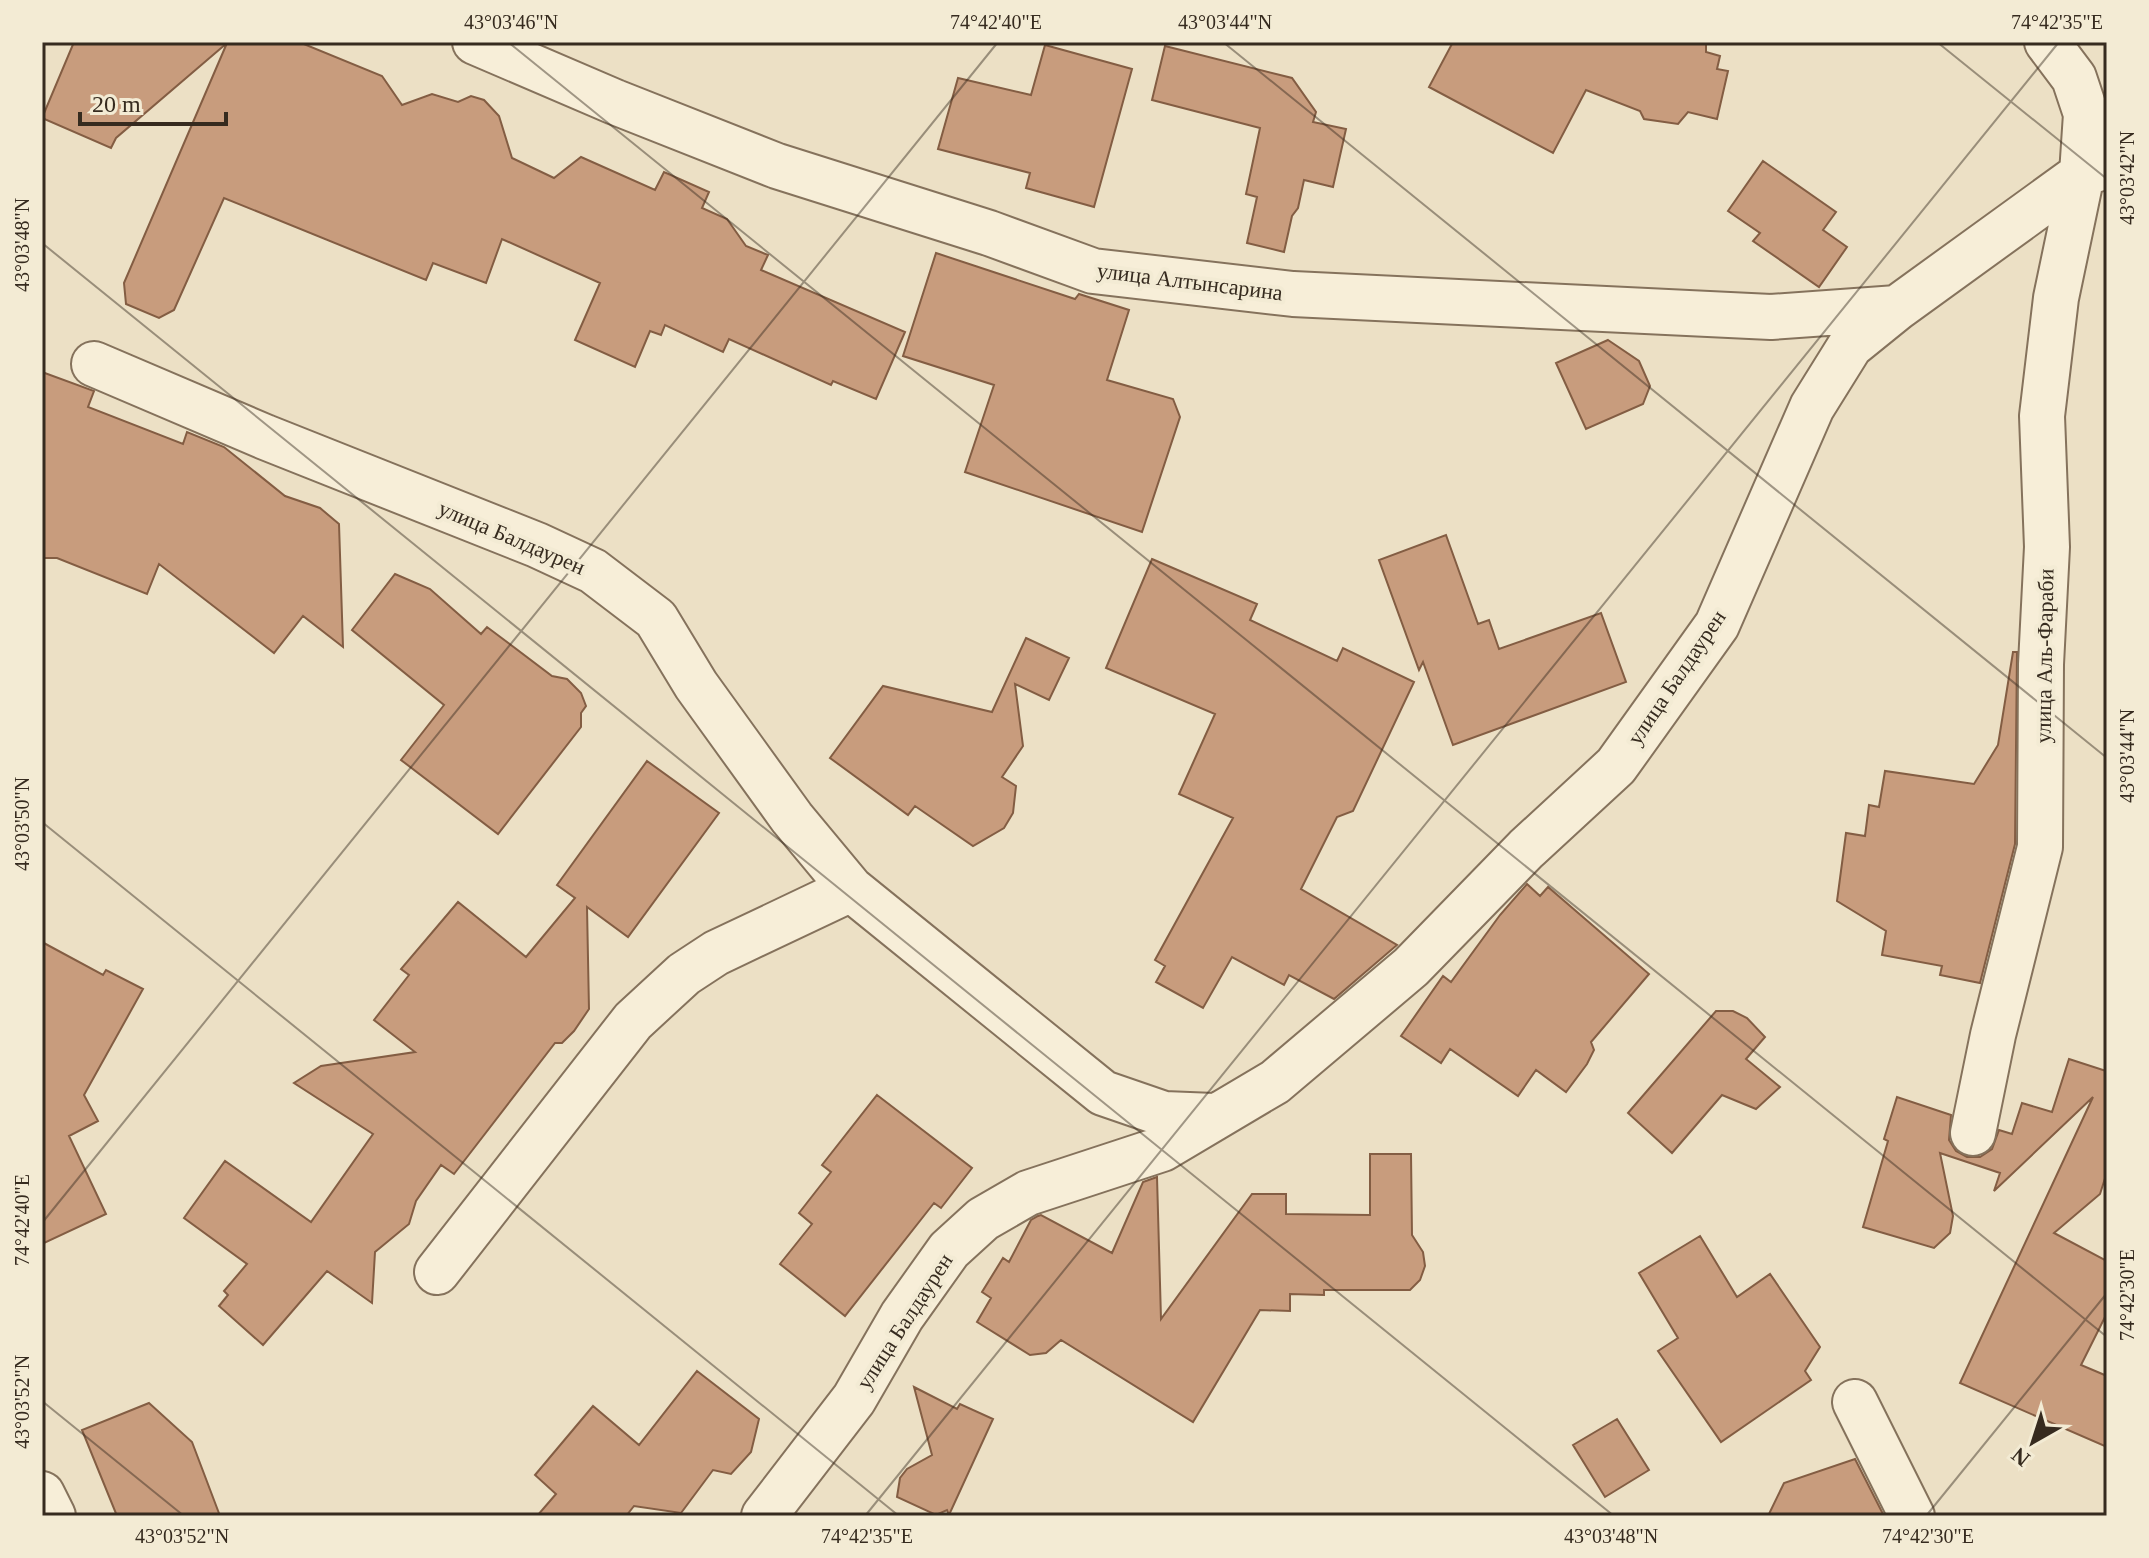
<svg xmlns="http://www.w3.org/2000/svg" width="2149" height="1558" viewBox="0 0 2149 1558" font-family="Georgia,serif">
<rect width="100%" height="100%" fill="#ece0c5"/>
<path fill="#c89c7d" stroke="#835d43" stroke-width="2" d="M74 42H299L382 76 402 105 432 94 458 102 471 96 484 100 499 116 512 158 554 178 581 157 655 190 664 172 709 192 702 208 727 219 746 246 768 255 761 270 905 332 876 399 833 381 831 385 729 339 723 352 665 325 661 335 650 331 635 367 575 340 600 283 502 239 486 283 433 263 426 280 224 198 174 310 159 318 126 304 124 283 227 43 116 138 111 148 42 118Z
M1453 42H1706V52L1720 56 1717 69 1728 71 1717 119 1688 112 1678 124 1644 119 1640 111 1586 90 1553 153 1429 87Z
M1045 45 1132 69 1094 207 1026 188 1030 173 938 149 958 78 1031 95Z
M1165 46 1292 78 1316 112 1313 122 1346 129 1333 187 1304 180 1298 208 1292 216 1284 252 1247 243 1257 197 1246 194 1260 128 1152 100Z
M1763 161 1836 212 1823 230 1847 247 1819 287 1753 241 1760 233 1728 211Z
M936 253 1075 299 1079 294 1129 310 1107 380 1173 399 1180 417 1142 532 965 472 994 385 903 356Z
M1608 340 1639 361 1650 386 1643 404 1586 429 1556 363Z
M42 372 94 391 88 407 183 444 187 432 224 447 285 496 320 508 339 524 343 647 303 616 274 653 159 564 147 594 57 558H42Z
M1446 535 1478 624 1489 620 1499 649 1601 613 1626 682 1453 745 1423 662 1419 670 1379 560Z
M1152 559 1257 604 1250 620 1337 661 1343 648 1414 682 1353 811 1337 817 1301 889 1397 945 1334 999 1289 975 1284 985 1232 957 1203 1008 1156 982 1165 966 1155 960 1233 818 1179 794 1215 714 1106 668Z
M395 574 430 589 481 634 487 627 552 676 567 679 581 693 586 706 581 713V727L498 834 401 760 444 705 352 630Z
M1026 638 1069 658 1049 700 1015 684 1023 746 1002 777 1016 786 1013 813 1004 828 973 846 915 806 908 815 830 758 883 686 992 712Z
M2013 652H2017L2015 844 1980 983 1940 975 1942 966 1882 955 1886 931 1837 901 1846 833 1865 836 1869 805 1879 807 1885 771 1974 784 1998 745Z
M647 761 719 813 628 937 587 907 589 1009 574 1031 562 1043H555L454 1174 441 1165 416 1201 409 1224 375 1252 372 1303 327 1271 263 1345 219 1306 228 1295 224 1291 247 1264 184 1218 225 1161 311 1222 373 1134 294 1083 321 1066 415 1052 374 1020 409 975 401 969 458 902 526 957 575 898 557 885Z
M1527 884 1540 896 1548 887 1649 974 1591 1042 1594 1050 1587 1064 1566 1092 1536 1070 1518 1096 1450 1049 1441 1063 1401 1036 1443 976 1451 982 1500 915Z
M42 942 103 975 106 970 143 989 84 1095 98 1121 69 1136 106 1214 42 1244Z
M1716 1011H1733L1747 1018 1765 1037 1746 1059 1780 1087 1756 1109 1722 1095 1672 1153 1628 1113Z
M2069 1059 2106 1071 2107 1068V1172L2100 1194 2054 1233 2107 1261V1313L2081 1365 2107 1376V1447L1960 1383 2093 1097 1994 1191 2000 1173 1940 1153 1953 1216 1950 1233 1934 1248 1863 1227 1888 1141 1884 1139 1897 1097 1951 1115 1949 1140 1956 1151 1967 1157H1980L1992 1149 1999 1130 2012 1134 2022 1103 2052 1112Z
M877 1095 972 1168 941 1208 934 1203 845 1316 780 1264 812 1224 799 1213 831 1172 822 1165Z
M1370 1154H1411L1412 1235 1423 1252 1425 1266 1420 1280 1410 1290H1324V1295L1290 1294V1311L1260 1310 1193 1422 1061 1340 1046 1353 1030 1355 977 1322 991 1298 982 1292 1003 1258 1009 1262 1031 1220 1038 1216 1041 1215 1112 1253 1143 1182 1157 1177 1161 1319 1252 1194H1286V1214L1370 1215Z
M1700 1236 1737 1297 1770 1274 1820 1347 1805 1371 1811 1380 1721 1442 1658 1351 1678 1338 1639 1273Z
M697 1371 759 1419 751 1452 731 1474 713 1470 681 1513 634 1506 626 1516H537L556 1494 535 1475 593 1406 639 1445Z
M914 1387 957 1409 960 1404 993 1419 949 1515 947 1510 936 1515 897 1497 900 1478 907 1469 932 1455Z
M149 1403 192 1442 220 1516H117L82 1430Z
M1617 1419 1649 1470 1605 1497 1573 1445Z
M1855 1459 1884 1516H1768L1784 1483Z"/>
<g fill="none" stroke-linecap="round" stroke-linejoin="round">
<defs>
<path id="street" d="M475 42 615 102 777 166 989 233 1093 271 1293 294 1771 317 1897 308
M94 364 265 437 537 545 593 571 656 619 696 685 792 818 851 889 1103 1093 1164 1114 1214 1116
M1973 1133 1993 1035 2040 847 2041 664 2047 547 2042 416 2056 298 2082 174 2086 114 2074 78 2047 42
M437 1272 633 1021 684 974 716 953 851 889
M1855 1402 1912 1516
M42 1494 53 1516
M764 1516 854 1399 902 1316 949 1250 983 1219 1028 1193 1162 1149 1275 1082 1411 967 1526 849 1616 766 1717 625 1812 407 1850 346 1897 308 2082 174 2107 166"/>
</defs>
<use href="#street" stroke="#85725c" stroke-width="48"/>
<use href="#street" stroke="#f7eed8" stroke-width="44"/>
</g>
<path fill="none" stroke="#362b1f" stroke-width="2" stroke-opacity="0.45" d="M508 42 2107 1337M1223 42 2107 758M1937 42 2107 179M42 243 1614 1516M42 822 899 1516M42 1223 998 42M42 1401 184 1516M865 1516 2059 42M1926 1516 2107 1293"/>
<g text-anchor="middle" stroke-width="8" stroke-linejoin="round" paint-order="stroke">
<g font-size="22" fill="#362b1f" stroke="#f3ebd4">
<text transform="translate(1190 281) rotate(7)" y="8">улица Алтынсарина</text>
<text transform="translate(512 537) rotate(23)" y="8">улица Балдаурен</text>
<text transform="translate(2044 656) rotate(-89)" y="8">улица Аль-Фараби</text>
<text transform="translate(1676 677) rotate(-56)" y="8">улица Балдаурен</text>
<text transform="translate(904 1321) rotate(-57)" y="8">улица Балдаурен</text>
</g>
</g>
<rect width="2149" height="1558" fill="none" stroke="#f3ebd4" stroke-width="88"/>
<g transform="translate(2033 1442) rotate(219)" stroke="#f3ebd4" stroke-width="6" paint-order="stroke">
<path d="M0-6L14 30L0 20L-14 30Z" fill="#362b1f"/>
<text y="-12" font-size="22" font-weight="bold" text-anchor="middle" fill="#362b1f">N</text>
</g>
<path d="M80 112v12h146v-12" fill="none" stroke="#362b1f" stroke-width="4"/>
<text x="92" y="112" font-size="24" fill="#362b1f" stroke="#f3ebd4" stroke-width="6" paint-order="stroke">20 m</text>
<rect x="44" y="44" width="2061" height="1470" fill="none" stroke="#362b1f" stroke-width="3"/>
<g font-size="20" text-anchor="middle" fill="#362b1f">
<text x="511" y="29">43°03'46"N</text>
<text x="996" y="29">74°42'40"E</text>
<text x="1225" y="29">43°03'44"N</text>
<text x="2057" y="29">74°42'35"E</text>
<text transform="translate(2127 178) rotate(-90)" y="7">43°03'42"N</text>
<text transform="translate(22 245) rotate(-90)" y="7">43°03'48"N</text>
<text transform="translate(2127 756) rotate(-90)" y="7">43°03'44"N</text>
<text transform="translate(22 824) rotate(-90)" y="7">43°03'50"N</text>
<text transform="translate(22 1220) rotate(-90)" y="7">74°42'40"E</text>
<text transform="translate(2127 1295) rotate(-90)" y="7">74°42'30"E</text>
<text transform="translate(22 1402) rotate(-90)" y="7">43°03'52"N</text>
<text x="182" y="1543">43°03'52"N</text>
<text x="867" y="1543">74°42'35"E</text>
<text x="1611" y="1543">43°03'48"N</text>
<text x="1928" y="1543">74°42'30"E</text>
</g>
</svg>
